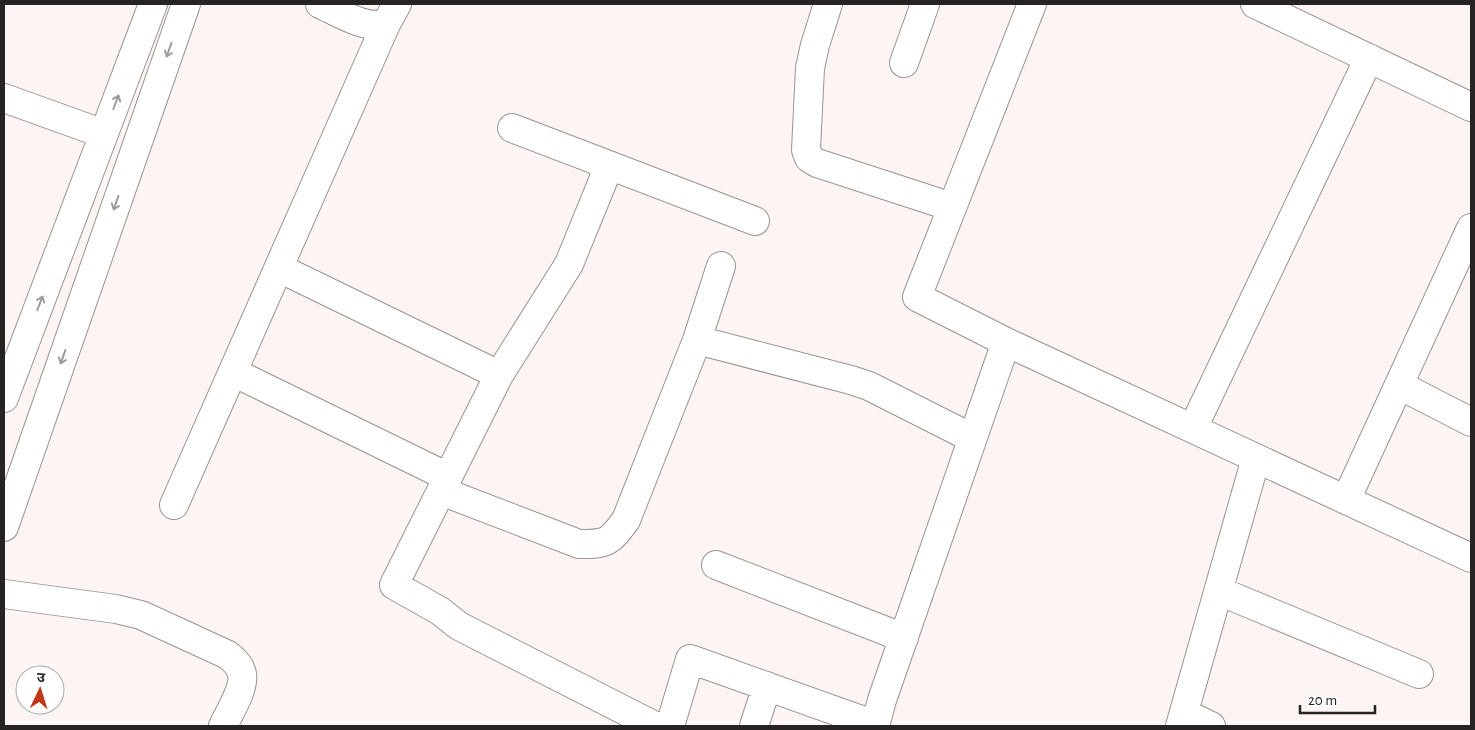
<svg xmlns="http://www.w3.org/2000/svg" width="1475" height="730" viewBox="0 0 1475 730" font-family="'Alegreya Sans','Noto Sans Devanagari',sans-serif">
<rect width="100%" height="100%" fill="#fdf5f3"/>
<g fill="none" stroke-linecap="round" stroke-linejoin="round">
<defs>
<path id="minor" d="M320 4C340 13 364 29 386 24L397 4
M828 4 815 45 810 68 806 150 809 158 817 163 952 207
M1255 4 1471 107
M904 63 925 4
M4 98 104 134
M512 128 755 221
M609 166 569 264 499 375 394 585 440 611 459 626 655 726
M279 268 499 375
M697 340 851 380 869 386 972 438
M1006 342 1471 558
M233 372 448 477
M1399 385 1471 422
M4 398 153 4
M1193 428 1369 58
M441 491 579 544C607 544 609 543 626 520L697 340 721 266
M1346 500 1471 228
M174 505 386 24
M4 527 186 4
M716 565 904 638
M1219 591 1419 674
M4 594 116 609 141 615 228 655C234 660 240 665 242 674 245 688 229 713 223 726
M1184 713 1211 726
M670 726 690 659 875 725
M754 726 767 686
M875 726 882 700 1006 342 917 297 1032 4
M1180 726 1256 458"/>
</defs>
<use href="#minor" stroke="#9a9391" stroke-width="30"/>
<use href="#minor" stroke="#fff" stroke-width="28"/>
</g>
<defs><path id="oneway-shaft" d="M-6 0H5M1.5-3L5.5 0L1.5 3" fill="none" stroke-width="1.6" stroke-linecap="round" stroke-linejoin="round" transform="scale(1.25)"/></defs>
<g stroke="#9d9c9c">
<use href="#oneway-shaft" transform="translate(169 50) rotate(109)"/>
<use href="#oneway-shaft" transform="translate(116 102) rotate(-69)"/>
<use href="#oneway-shaft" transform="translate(116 203) rotate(109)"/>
<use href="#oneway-shaft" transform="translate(40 303) rotate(-69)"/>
<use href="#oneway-shaft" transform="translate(63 357) rotate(109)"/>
</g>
<rect width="1475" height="730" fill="none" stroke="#262322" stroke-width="10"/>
<g transform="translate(40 690) rotate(4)"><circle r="24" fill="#ffffff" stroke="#a8a7a7"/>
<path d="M0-4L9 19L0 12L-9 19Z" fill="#c13716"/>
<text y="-8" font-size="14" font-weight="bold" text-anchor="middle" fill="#262322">उ</text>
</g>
<path d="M1300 705v8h75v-8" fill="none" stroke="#262322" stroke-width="2.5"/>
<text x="1308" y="705" font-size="15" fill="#262322" stroke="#ffffff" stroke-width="4" paint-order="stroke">20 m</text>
</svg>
